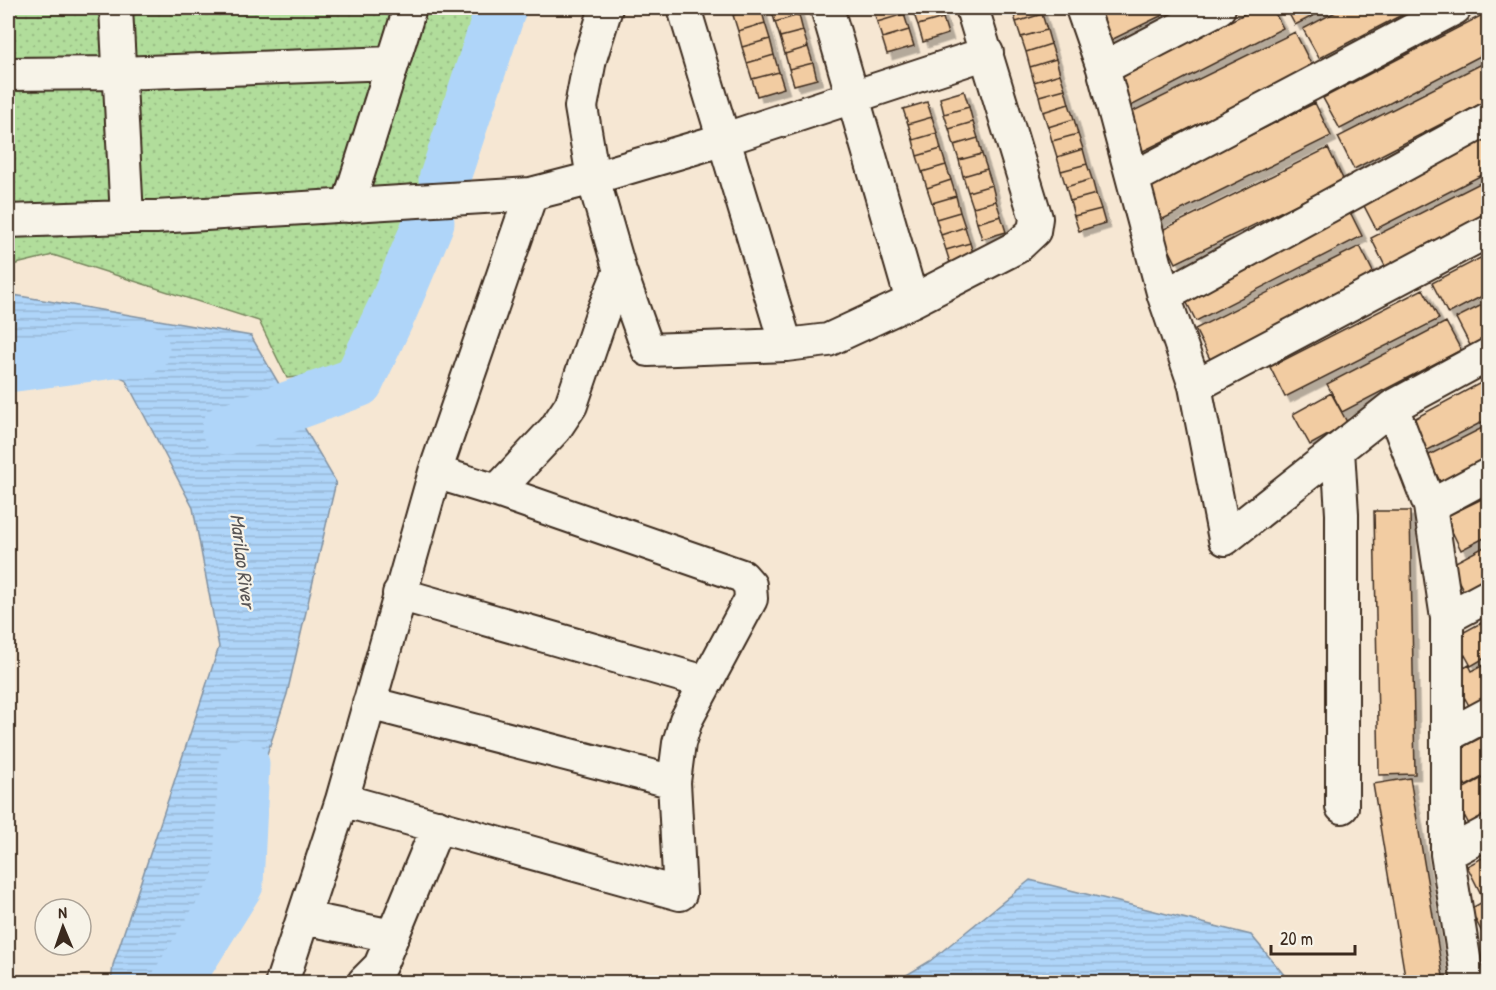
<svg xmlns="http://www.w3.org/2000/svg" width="1496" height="990" viewBox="0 0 1496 990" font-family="'Patrick Hand',sans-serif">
<defs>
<pattern id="grass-dots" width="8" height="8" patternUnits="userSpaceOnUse" patternTransform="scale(1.5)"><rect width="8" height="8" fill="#b1dd9b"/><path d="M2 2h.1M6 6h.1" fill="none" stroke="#99be85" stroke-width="1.8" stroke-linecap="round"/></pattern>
<pattern id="water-rules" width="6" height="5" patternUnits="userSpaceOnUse" patternTransform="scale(1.5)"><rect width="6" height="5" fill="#afd5f9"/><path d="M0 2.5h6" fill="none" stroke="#97b7d5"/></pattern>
<filter id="shadow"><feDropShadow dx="5.5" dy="5.5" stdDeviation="0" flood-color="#0004"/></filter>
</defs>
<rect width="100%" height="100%" fill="#f6e7d3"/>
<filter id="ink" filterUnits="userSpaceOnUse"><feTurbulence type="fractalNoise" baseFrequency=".0167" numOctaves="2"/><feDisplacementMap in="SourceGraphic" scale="12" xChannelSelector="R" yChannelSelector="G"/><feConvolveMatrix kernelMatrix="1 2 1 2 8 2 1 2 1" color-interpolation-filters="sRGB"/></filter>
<g filter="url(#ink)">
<path fill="url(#grass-dots)" stroke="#76845c" stroke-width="1.5" d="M8 8H492L409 248 353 372 287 378 259 321 53 255 8 266Z"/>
<path fill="url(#water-rules)" stroke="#8191a1" stroke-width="1.5" d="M8 294 251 336 336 482 287 694 210 925 200 982H111L113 965 219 647 193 508 125 379 72 357 8 379Z
M1030 880 1251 935 1290 982H895L930 961Z"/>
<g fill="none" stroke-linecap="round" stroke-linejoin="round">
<path stroke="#afd5f9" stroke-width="51" d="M444 180 501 8
M8 367 144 349
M227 429 358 382 393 308 429 222
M177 982 238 884 244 764"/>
</g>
<path fill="#f2cca2" stroke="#3b2a1e" stroke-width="1.5" filter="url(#shadow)" d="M731 8H758L733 15Z
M761 8 765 23 738 31 733 15Z
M771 8H797L799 15 775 22Z
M873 8H902L904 14 877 22Z
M916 8H940L943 18 918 25 912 9Z
M1012 8H1040L1042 14 1016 22Z
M1105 8H1177L1107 42 1093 13Z
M1256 8H1272L1283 28 1129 107 1115 80Z
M1286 8H1328L1295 25Z
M1343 8H1415L1319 58 1303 29Z
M1488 12V52L1340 129 1323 98Z
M904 14 909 30 882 38 877 22Z
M1042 14 1047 30 1021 37 1016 22Z
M799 15 803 31 780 37 775 22Z
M943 18 948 34 923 42 918 25Z
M765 23 770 39 742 47 738 31Z
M909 30 914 46 887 54 882 38Z
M1047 30 1051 44 1026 52 1021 37Z
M803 31 808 47 785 54 780 37Z
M1295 32 1313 68 1139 153 1121 117Z
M770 39 774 55 747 63 742 47Z
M1051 44 1056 59 1030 67 1026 52Z
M808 47 813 63 789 69 785 54Z
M774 55 779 72 752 79 747 63Z
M1056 59 1060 74 1034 82 1030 67Z
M1488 61V100L1354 169 1338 137Z
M813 63 817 79 794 85 789 69Z
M779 72 784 88 757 96 752 79Z
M1060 74 1065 89 1039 96 1034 82Z
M1065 89 1069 104 1043 112 1039 96Z
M964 91 969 107 944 114 940 98Z
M927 102 932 117 908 124 903 109Z
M1315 103 1331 136 1159 221 1143 188Z
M1069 104 1074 119 1048 127 1043 112Z
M969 107 973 122 949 129 944 114Z
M932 117 937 133 913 140 908 124Z
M1074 119 1078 134 1052 141 1048 127Z
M973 122 978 138 954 145 949 129Z
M937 133 941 149 917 156 913 140Z
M1078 134 1083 149 1057 157 1052 141Z
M1488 134V172L1376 229 1361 200Z
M978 138 982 154 959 160 954 145Z
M1328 148 1344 181 1176 263 1160 231Z
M941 149 946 165 922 172 917 156Z
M1083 149 1087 164 1061 171 1057 157Z
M982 154 987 169 963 176 959 160Z
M1087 164 1092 179 1066 187 1061 171Z
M946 165 951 180 927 188 922 172Z
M987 169 992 185 968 192 963 176Z
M1092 179 1096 194 1070 201 1066 187Z
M1488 179V221L1388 272 1371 238Z
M951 180 956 196 932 203 927 188Z
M992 185 996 201 973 207 968 192Z
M1096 194 1101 209 1074 216 1070 201Z
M956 196 960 212 936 219 932 203Z
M996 201 1001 216 977 223 973 207Z
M1348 208 1362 236 1196 321 1182 293Z
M1101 209 1105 223 1079 231 1074 216Z
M960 212 965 227 941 235 936 219Z
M1001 216 1006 232 982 239 977 223Z
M965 227 970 243 946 250 941 235Z
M970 243 975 259 951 266 946 250Z
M1360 246 1376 278 1211 361 1195 329Z
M1488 254V293L1448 314 1432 283Z
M1423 289 1439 319 1285 397 1270 367Z
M1488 302V340L1472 349 1456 318Z
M1446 322 1461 350 1342 412 1327 384Z
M1488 379V419L1424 452 1408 422Z
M1331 393 1348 424 1310 445 1293 414Z
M1488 425V463L1443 487 1427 456Z
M1488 496V536L1461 550 1445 517Z
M1374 511H1410L1415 774 1379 775Z
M1488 545V583L1466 595 1450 565Z
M1488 619V656L1471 666 1455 637Z
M1488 663V702L1472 711 1452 675 1469 665 1472 671Z
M1488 734V774L1466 786 1449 754Z
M1488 775V821L1472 830 1453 794Z
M1410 778 1444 982H1406L1373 784Z
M1488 855V891L1481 894 1467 866Z
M1488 899V936L1485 938 1470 909Z"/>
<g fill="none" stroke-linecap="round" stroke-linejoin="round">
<defs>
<path id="minor" d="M116 8 127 217H156L531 194 593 178 725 139 987 53
M606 8 590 59 581 107 593 178 620 271 648 350 786 345 828 340 912 301 1017 247 1034 231 1036 218 972 8
M684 8 786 345
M827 8 912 301
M1082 8 1103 68 1164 296 1195 386 1225 539 1392 407 1430 506 1447 618V854L1468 982
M1103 68 1219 8
M8 74 119 73 393 63
M1133 178 1455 8
M348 206 410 8
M8 221 127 217
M1164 296 1488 119
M1195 386 1488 231
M1392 407 1488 355
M1338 450 1342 514V807
M435 472 497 491 742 576 750 585 751 599 686 720 679 743 674 782 680 894 342 800 435 472 531 194
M497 491 555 429 571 405 602 314 620 271
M1430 506 1488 475
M399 594 705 682
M1447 618 1488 596
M369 703 674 782
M1447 736 1488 714
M1447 854 1488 832
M304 918 392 936
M282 982 342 800
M364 982 380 966 438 826"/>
</defs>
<use href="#minor" stroke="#3b2a1e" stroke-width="36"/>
<use href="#minor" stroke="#f7f3e8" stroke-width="32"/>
</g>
</g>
<g text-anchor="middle" stroke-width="4.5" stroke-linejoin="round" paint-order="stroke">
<g font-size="20" font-style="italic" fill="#585555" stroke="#f7f3e8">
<text transform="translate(243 561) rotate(83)" y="7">Marilao River</text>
</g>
</g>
<rect width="1496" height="990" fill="none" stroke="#f7f3e8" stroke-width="30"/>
<rect x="15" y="15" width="1466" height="960" fill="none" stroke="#3b2a1e" stroke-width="2" filter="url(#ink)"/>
<g transform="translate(63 927) rotate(358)"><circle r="28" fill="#f7f3e8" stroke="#aca397" stroke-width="1.5"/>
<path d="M0-4.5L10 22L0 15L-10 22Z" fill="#3b2a1e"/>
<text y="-9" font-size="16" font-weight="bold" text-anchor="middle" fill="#3b2a1e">N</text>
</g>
<path d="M1271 945v9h84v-9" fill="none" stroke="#3b2a1e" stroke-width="3"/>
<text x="1280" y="945" font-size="18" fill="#3b2a1e" stroke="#f7f3e8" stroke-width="4.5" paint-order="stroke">20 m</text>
</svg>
